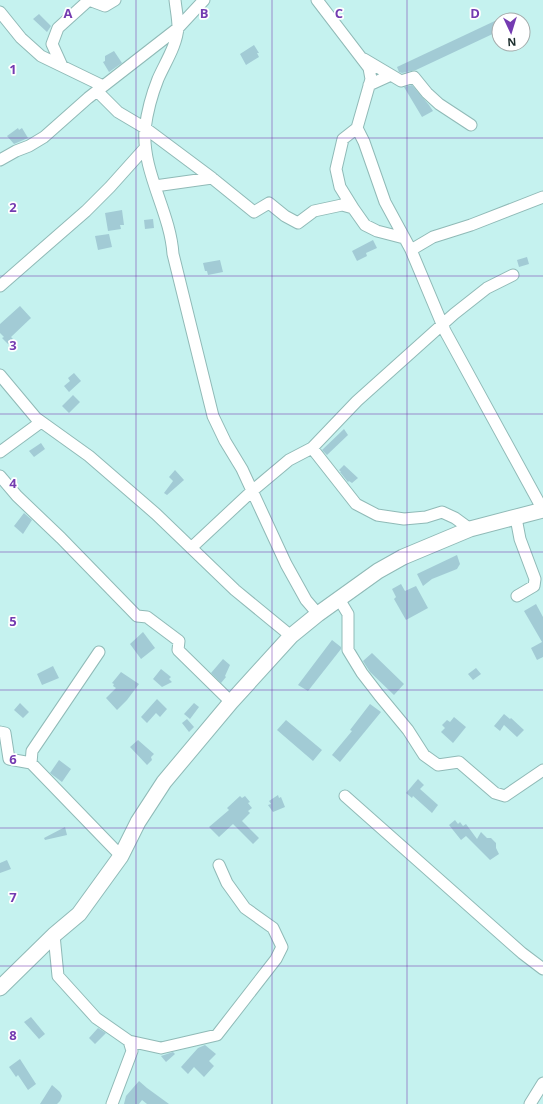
<svg xmlns="http://www.w3.org/2000/svg" width="543" height="1104" viewBox="0 0 543 1104" font-family="'Open Sans',sans-serif">
<rect width="100%" height="100%" fill="#c5f2ef"/>
<path fill="#a2cbd5" d="M39 14 51 26 47 32 33 19Z
M499 19V31L416 70 402 73 399 72 397 67Z
M254 45 259 53H257L259 57 246 65 240 54Z
M114 51 122 63 109 72 103 62 105 61V56Z
M412 85 429 105 433 111 422 117 404 87Z
M18 128 19 130 22 128 28 138 14 144 7 136Z
M122 210 124 225H120L121 229 108 231 105 213Z
M153 219 154 228 145 229 144 220Z
M109 234 112 247 98 250 95 236Z
M373 240 377 248 366 253 367 256 357 261 352 251Z
M527 257 529 264 519 267 517 260Z
M220 260 223 272 208 275 207 271H205L203 263Z
M20 306 31 318 11 337 13 339 8 344 2 338 4 337 0 333V324Z
M74 373 81 381 69 392 64 386 70 381 68 378Z
M73 395 80 402 69 413 62 406Z
M344 429 348 435 327 455 322 450Z
M41 443 45 449 34 457 29 451Z
M344 465 358 478 352 483 349 481 348 482 340 472H341L339 470Z
M175 470 184 480 167 495 164 493 173 481 169 477Z
M24 513 32 520 23 534 14 526Z
M457 555 460 564 457 569 432 579 423 586 417 574Z
M401 584 405 591 416 586 428 608 406 620 394 599 396 597 392 589Z
M536 604 543 617V657L537 660 531 648 542 642 524 611Z
M143 632 155 648 141 659 130 644Z
M332 640 341 647V649L308 691 298 685Z
M372 653 404 684 394 695 370 672 363 661Z
M223 659 230 665 225 676 226 677 221 683 211 673Z
M53 666 59 678 42 685 37 674Z
M476 668 481 674 473 680 468 674Z
M161 669 171 677 169 679 172 682 162 687 153 679Z
M121 672 139 684 127 700 117 710 106 698 116 688 113 686 114 684 112 683Z
M157 699 167 709 160 717 156 713 147 723 141 717Z
M20 703 29 712 23 718 14 710Z
M194 703 199 707 190 719 184 714Z
M370 704 381 712 340 762 332 755 352 731 350 730Z
M504 714 510 719 511 718 524 730 517 737 504 725 500 731 494 726Z
M454 717 466 727 453 743 441 732 445 728 442 725 447 720 450 722Z
M187 719 194 727 189 732 182 723Z
M286 720 322 750 313 761 277 730Z
M138 740 154 754 151 757 152 760 147 765 130 747Z
M59 760 71 769 62 782 50 773Z
M418 779 424 785 420 789 438 805 432 813 413 796 412 798 406 793Z
M278 795 279 798 281 797 285 807 273 812 268 805 271 804 269 801Z
M240 796 242 798 245 796 250 802 248 803 252 808 248 811 250 813 242 821 259 838 253 844 233 824 219 837 209 827 229 810 227 808Z
M455 820 458 824 460 822 463 826 466 824 477 839 481 832 487 838H491L496 843V848L499 854 490 860 466 836 461 840 449 825Z
M65 827 67 835 45 840 44 838Z
M7 860 11 869 0 873V863Z
M31 1017 45 1034 39 1039 24 1022Z
M98 1028 106 1033 95 1044 89 1038Z
M205 1045 216 1054 209 1061 214 1066 204 1077 194 1067 188 1074 181 1067 198 1048Z
M173 1052 175 1054 166 1062 161 1056Z
M20 1059 36 1084 28 1090 18 1075 16 1077 9 1067Z
M139 1081 147 1088 169 1104H147L142 1100 139 1104H124L126 1096Z
M52 1085 60 1092 62 1096 60 1101 57 1104H40Z"/>
<g fill="none" stroke-linecap="round" stroke-linejoin="round">
<defs>
<path id="street" d="M175 0C176 9 178 19 178 27 177 45 165 63 158 79 152 94 147 113 145 129 142 173 170 211 173 254L213 416 225 441 242 469 286 564 306 600 318 614
M317 0 369 68 371 79 357 128 364 142 385 202 411 250 445 331 543 510
M0 12 21 38 41 56 103 86
M364 59 391 75
M62 66 52 44 58 28 89 0 105 6 115 0
M369 85 391 75 401 81 414 77 427 93 439 104 471 125
M97 91 118 112 145 128 212 178 254 212 269 203 285 216 298 223 314 211 342 205 353 208 365 225 377 231 404 238
M0 160 16 151 29 146 44 137 88 98 178 28 204 0
M155 186 212 178
M353 208 340 187 336 169 343 139 357 128
M411 250 433 237 471 225 543 197
M0 286 86 211 110 187 145 148
M0 375 36 418 89 456 156 514 235 590 291 636
M312 448 356 504 377 515 404 519 426 517 442 512 455 518 470 529
M0 452 41 422
M0 476 17 496 61 538 137 616 147 617 179 641 178 650 231 702
M516 518 520 539 535 579 534 586 517 596
M191 548 252 491 289 460 312 448 357 401 454 314 487 288 513 275
M339 599 348 614V650L362 673 379 695 408 730 424 755 438 765 459 762 495 793 505 796 543 770
M0 732 5 733 9 759 31 763 121 856
M31 763 32 751 99 652
M345 796 522 953 543 969
M54 935 58 976 96 1018 129 1041 161 1048 217 1035 276 959 282 947 273 928 245 908 227 883 219 865
M112 1104 132 1051 129 1041
M530 1104 543 1083"/>
<path id="secondary" d="M0 988 54 935 79 914 121 856 138 822 164 782 231 702 291 636 318 614 378 571 403 557 470 529 543 510"/>
</defs>
<use href="#street" stroke="#90bab7" stroke-width="13"/>
<use href="#secondary" stroke="#90bab7" stroke-width="17"/>
<use href="#street" stroke="#fff" stroke-width="11"/>
<use href="#secondary" stroke="#fff" stroke-width="15"/>
</g>
<path fill="none" stroke="#743bb1" stroke-width="1" stroke-opacity="0.55" d="M136 0V1104M272 0V1104M407 0V1104M0 138H543M0 276H543M0 414H543M0 552H543M0 690H543M0 828H543M0 966H543"/>
<g font-size="13" text-anchor="middle" font-weight="bold" fill="#743bb1" stroke="#fff" stroke-width="3.5" stroke-linejoin="round" paint-order="stroke">
<text x="68" y="18">A</text>
<text x="204" y="18">B</text>
<text x="339" y="18">C</text>
<text x="475" y="18">D</text>
<text x="13" y="74">1</text>
<text x="13" y="212">2</text>
<text x="13" y="350">3</text>
<text x="13" y="488">4</text>
<text x="13" y="626">5</text>
<text x="13" y="764">6</text>
<text x="13" y="902">7</text>
<text x="13" y="1040">8</text>
</g>
<g transform="translate(511 32) rotate(176)"><circle r="19" fill="#ffffff" stroke="#a4abab"/>
<path d="M0-3L7 15L0 10L-7 15Z" fill="#743bb1"/>
<text y="-6" font-size="11" font-weight="bold" text-anchor="middle" fill="#1c2e2d">N</text>
</g>
</svg>
